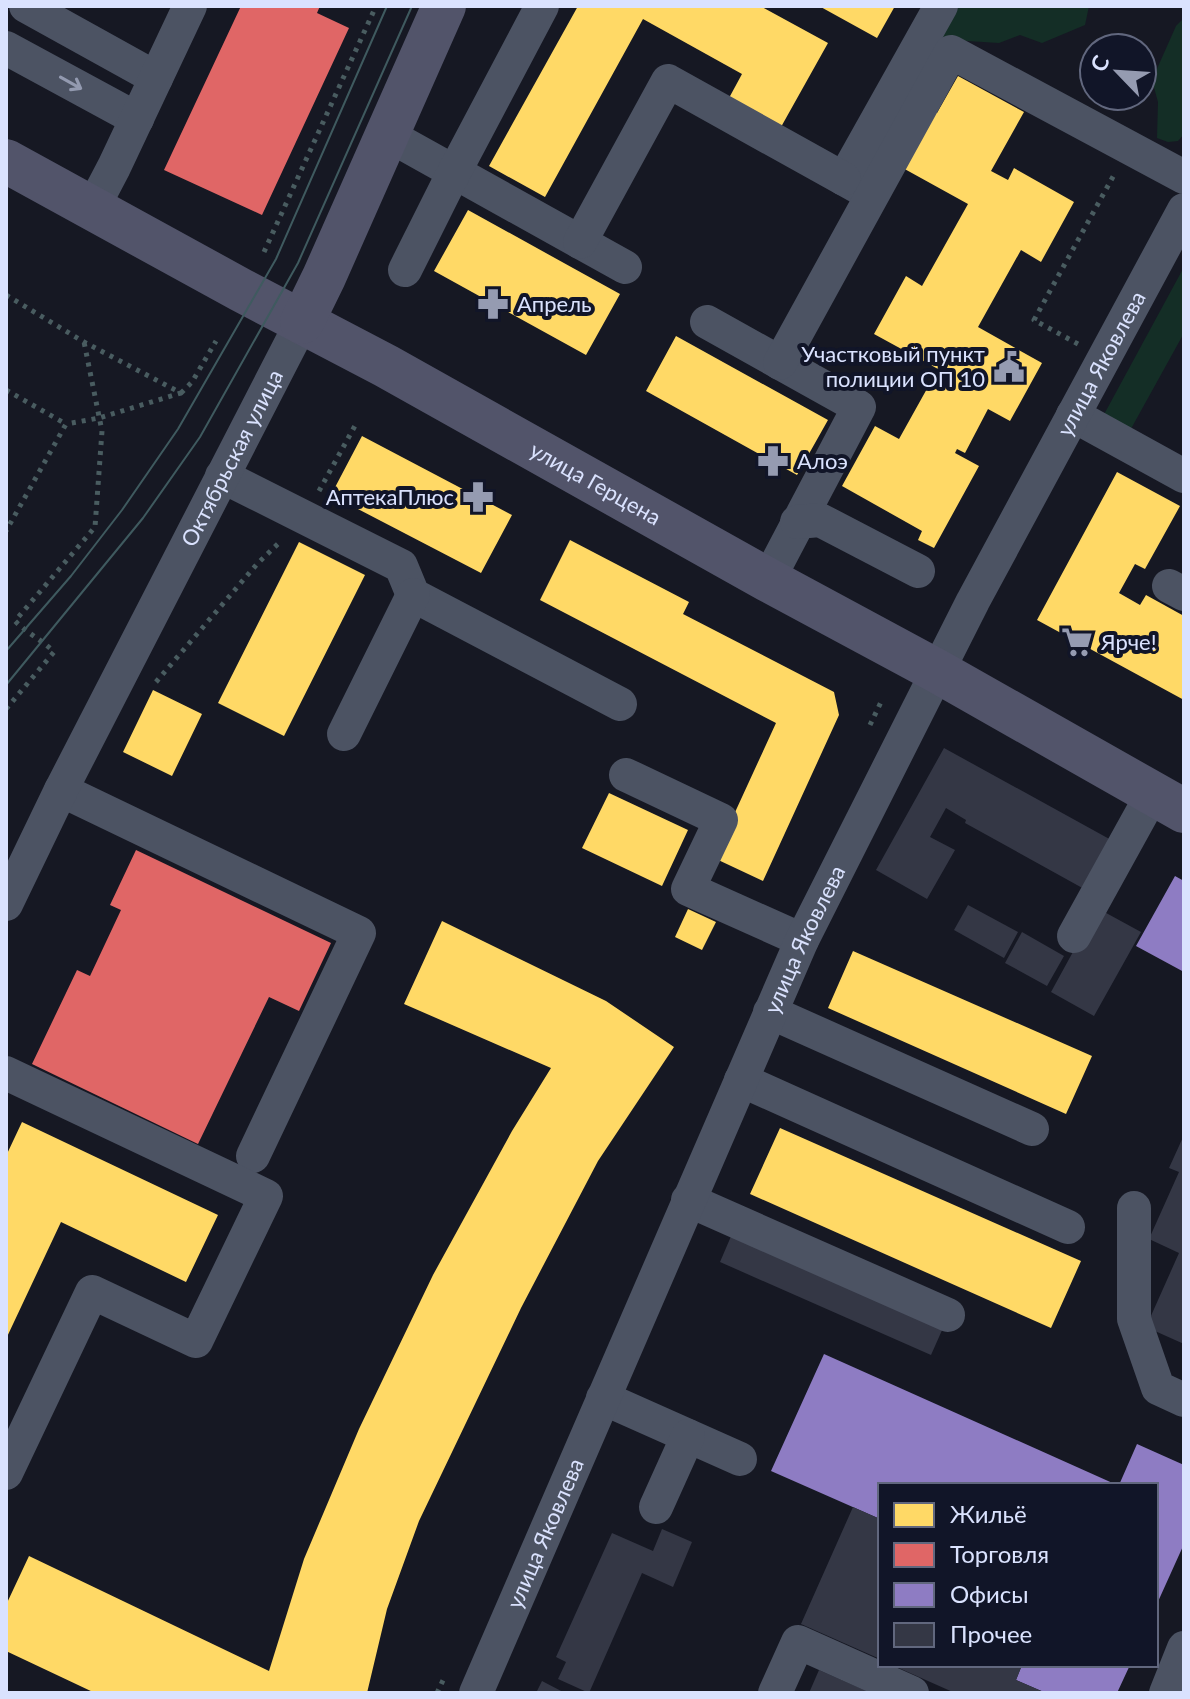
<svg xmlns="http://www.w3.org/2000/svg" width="1190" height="1699" viewBox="0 0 1190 1699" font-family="Lato,sans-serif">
<rect width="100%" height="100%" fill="#161823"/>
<path fill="#142e26" d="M950 6H1089L1085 25 1042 43 1020 35 999 43 952 40 933 55Z
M1184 18V134L1178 141 1168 142 1157 138 1158 102 1152 80 1176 26Z
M1184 267V333L1127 436 1101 420Z"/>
<path fill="#ffd966" d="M578 6H760L828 43 781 127 729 98 742 74 643 19 545 197 489 166Z
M819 6H895L877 38Z
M958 76 1024 112 991 171 1008 180 1014 168 1074 202 1041 262 1021 250 978 327 1042 363 1010 421 988 409 965 453 957 449 955 453 979 466 934 548 918 540 922 531 842 486 875 426 899 439 938 369 874 334 906 276 922 286 968 204 901 167 932 110 937 113Z
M468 210 620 294 586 355 434 271Z
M676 336 828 420 797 475 646 391Z
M362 436 512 515 481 573 331 495Z
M1117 472 1180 506 1145 569 1135 564 1119 593 1140 605 1146 595 1184 616V700L1037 620Z
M570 540 689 602 683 614 834 692 839 715 763 881 714 858 776 723 540 600Z
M299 542 365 575 284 736 218 703Z
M153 690 202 714 172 776 123 752Z
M609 793 688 830 662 886 582 848Z
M688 909 716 922 702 950 675 937Z
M442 921 606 1001 674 1047 598 1161 521 1308 419 1521 387 1609 367 1693H95L6 1651V1605L29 1556 269 1671 304 1559 359 1429 433 1275 512 1131 551 1068 404 1004Z
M853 951 1092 1056 1066 1114 828 1008Z
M22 1122 218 1215 186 1282 61 1222 6 1339V1156Z
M780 1128 1081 1261 1051 1328 750 1194Z"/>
<path fill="#e06666" d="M241 6H320L317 13 349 28 262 215 164 170Z
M136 850 331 943 299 1011 269 997 198 1144 32 1064 77 970 90 976 121 910 110 905Z"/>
<path fill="#8e7cc3" d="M1175 876 1184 881V972L1136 946Z
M824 1354 1117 1485H880V1519L771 1471Z
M1137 1444 1184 1465V1544L1156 1606V1485H1119Z
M1022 1665H1130L1117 1693H1046L1016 1680Z"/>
<path fill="#343745" d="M944 748 1113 841 1086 890 965 823 966 820 946 808 930 837 955 850 927 899 876 870Z
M968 905 1018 932 1004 958 954 930Z
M1097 908 1141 932 1094 1016 1051 992Z
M1022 932 1064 956 1047 986 1005 963Z
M1184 1135V1344L1146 1327 1179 1253 1149 1239 1179 1172 1169 1168Z
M732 1234 943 1328 931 1355 720 1262Z
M853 1507 880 1519V1659L801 1624Z
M662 1529 692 1542 673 1587 642 1573 589 1693 558 1679 566 1662 556 1657 612 1533 653 1551Z
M892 1665H1022L1016 1680 1046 1693H955Z
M819 1670 871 1693H809Z
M542 1681 565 1693H536Z"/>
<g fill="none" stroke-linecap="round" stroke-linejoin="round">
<path stroke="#495c60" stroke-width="5" stroke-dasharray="4 6" stroke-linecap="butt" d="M264 252 376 6
M6 295 84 342 181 393 99 418 66 424
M1078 344 1034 320 1115 173
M6 390 66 424 6 531
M181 393 192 382 216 341
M319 491 357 422
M156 682 257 564 282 540
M6 709 54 652C42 640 27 633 15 621L95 527 102 431 84 342
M870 725 881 702
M437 1693 445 1676"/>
<g stroke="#4c5363" stroke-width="34">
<path d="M26 6 156 78"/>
<path d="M6 48 137 119"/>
<path d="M388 135 625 267"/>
<path d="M862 189 844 179 941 6"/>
<path d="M92 209 114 167 190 6"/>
<path d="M580 242 668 81 844 179"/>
<path d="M405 270 449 182 542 6"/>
<path d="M707 322 859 407 768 580"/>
<path d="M780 363 951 52 1184 177"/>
<path d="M1073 415 1184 476"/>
<path d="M222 476 401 566 413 595 620 704"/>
<path d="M797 522 820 520 918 571"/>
<path d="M1169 586 1184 594"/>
<path d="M344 734 413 595"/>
<path d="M626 775 721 820 688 889 802 940"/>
<path d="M61 790 359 933 253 1156"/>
<path id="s1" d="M6 904 61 790 302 322"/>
<path d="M1074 936 1153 793"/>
<path d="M770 1012 1032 1129"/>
<path d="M6 1073 266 1196 196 1341 92 1292 6 1473"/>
<path d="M741 1080 1068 1227"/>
<path d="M688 1200 948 1315"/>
<path d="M1134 1208V1319L1158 1388 1184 1400"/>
<path d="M603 1398 740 1459"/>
<path d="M656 1507 688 1436"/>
<path id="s2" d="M476 1693 802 940 973 601 1184 210"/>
<path d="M775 1693 798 1642 912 1693"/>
<path d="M1166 1693 1184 1648"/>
</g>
<g stroke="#52546a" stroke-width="44">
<path id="s3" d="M6 161 241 290 386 366 768 580 937 671 1184 811"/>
<path d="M302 322 324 277 444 6"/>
</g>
<path stroke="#3f5a5f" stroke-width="2" d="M6 651 71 576 122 510 178 429 276 259 387 6
M6 685 143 518 200 437 298 263 412 6"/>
</g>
<defs><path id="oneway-shaft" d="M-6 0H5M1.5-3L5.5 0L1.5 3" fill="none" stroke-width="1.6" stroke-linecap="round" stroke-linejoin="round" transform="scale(2)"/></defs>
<use stroke="#939ab0" href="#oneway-shaft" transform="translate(71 83) rotate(29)"/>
<defs>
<symbol id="pharmacy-bare" viewBox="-9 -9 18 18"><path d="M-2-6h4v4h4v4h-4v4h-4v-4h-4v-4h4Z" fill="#959bb1" stroke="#111528" stroke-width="2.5" paint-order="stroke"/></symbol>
<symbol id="civic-bare" viewBox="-9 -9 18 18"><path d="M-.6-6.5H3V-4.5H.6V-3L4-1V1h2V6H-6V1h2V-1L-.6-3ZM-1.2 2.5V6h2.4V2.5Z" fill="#959bb1" stroke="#111528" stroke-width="2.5" paint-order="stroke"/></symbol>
<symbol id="supermarket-bare" viewBox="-9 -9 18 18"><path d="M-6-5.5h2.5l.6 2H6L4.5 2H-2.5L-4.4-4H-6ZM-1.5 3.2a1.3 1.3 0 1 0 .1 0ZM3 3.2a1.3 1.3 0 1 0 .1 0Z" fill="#959bb1" stroke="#111528" stroke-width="2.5" paint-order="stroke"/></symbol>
</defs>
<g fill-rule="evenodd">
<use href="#pharmacy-bare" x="471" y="282" width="44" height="44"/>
<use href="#civic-bare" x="987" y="345" width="44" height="44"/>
<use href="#pharmacy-bare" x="751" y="439" width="44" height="44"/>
<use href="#pharmacy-bare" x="456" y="475" width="44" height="44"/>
<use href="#supermarket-bare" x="1055" y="620" width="44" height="44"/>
</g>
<g text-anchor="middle" stroke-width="8" stroke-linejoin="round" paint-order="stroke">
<g font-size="22" fill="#dae2fe" stroke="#111528" text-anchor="start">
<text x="517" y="312">Апрель</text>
<text x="985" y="362" text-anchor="end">Участковый пункт<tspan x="985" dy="25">полиции ОП 10</tspan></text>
<text x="797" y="469">Алоэ</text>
<text x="454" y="505" text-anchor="end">АптекаПлюс</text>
<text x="1101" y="650">Ярче!</text>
</g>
<g font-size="22" fill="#dae2fe" stroke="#111528">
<text dy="8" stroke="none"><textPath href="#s2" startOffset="1470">улица Яковлева</textPath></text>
<text dy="8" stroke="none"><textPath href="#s1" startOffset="500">Октябрьская улица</textPath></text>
<text dy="8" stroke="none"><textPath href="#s3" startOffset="672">улица Герцена</textPath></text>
<text dy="8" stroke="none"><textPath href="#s2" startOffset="822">улица Яковлева</textPath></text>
<text dy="8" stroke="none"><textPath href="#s2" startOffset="174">улица Яковлева</textPath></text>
</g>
</g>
<rect width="1190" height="1699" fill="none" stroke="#dae2fe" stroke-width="16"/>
<rect x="878" y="1483" width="280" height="184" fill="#111528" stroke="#61677e" stroke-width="2"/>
<rect x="894" y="1503" width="40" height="24" fill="#ffd966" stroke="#61677e" stroke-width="2"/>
<text x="950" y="1523" font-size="24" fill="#dae2fe">Жильё</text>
<rect x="894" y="1543" width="40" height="24" fill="#e06666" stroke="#61677e" stroke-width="2"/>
<text x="950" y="1563" font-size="24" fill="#dae2fe">Торговля</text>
<rect x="894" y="1583" width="40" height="24" fill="#8e7cc3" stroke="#61677e" stroke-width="2"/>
<text x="950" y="1603" font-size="24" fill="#dae2fe">Офисы</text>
<rect x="894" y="1623" width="40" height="24" fill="#343745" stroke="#61677e" stroke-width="2"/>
<text x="950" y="1643" font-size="24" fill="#dae2fe">Прочее</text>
<g transform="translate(1118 72) rotate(295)"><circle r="38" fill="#111528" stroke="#61677e" stroke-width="2"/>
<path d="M0-6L14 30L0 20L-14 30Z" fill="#959bb1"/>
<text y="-12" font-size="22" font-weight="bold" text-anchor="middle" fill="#dae2fe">С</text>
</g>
</svg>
